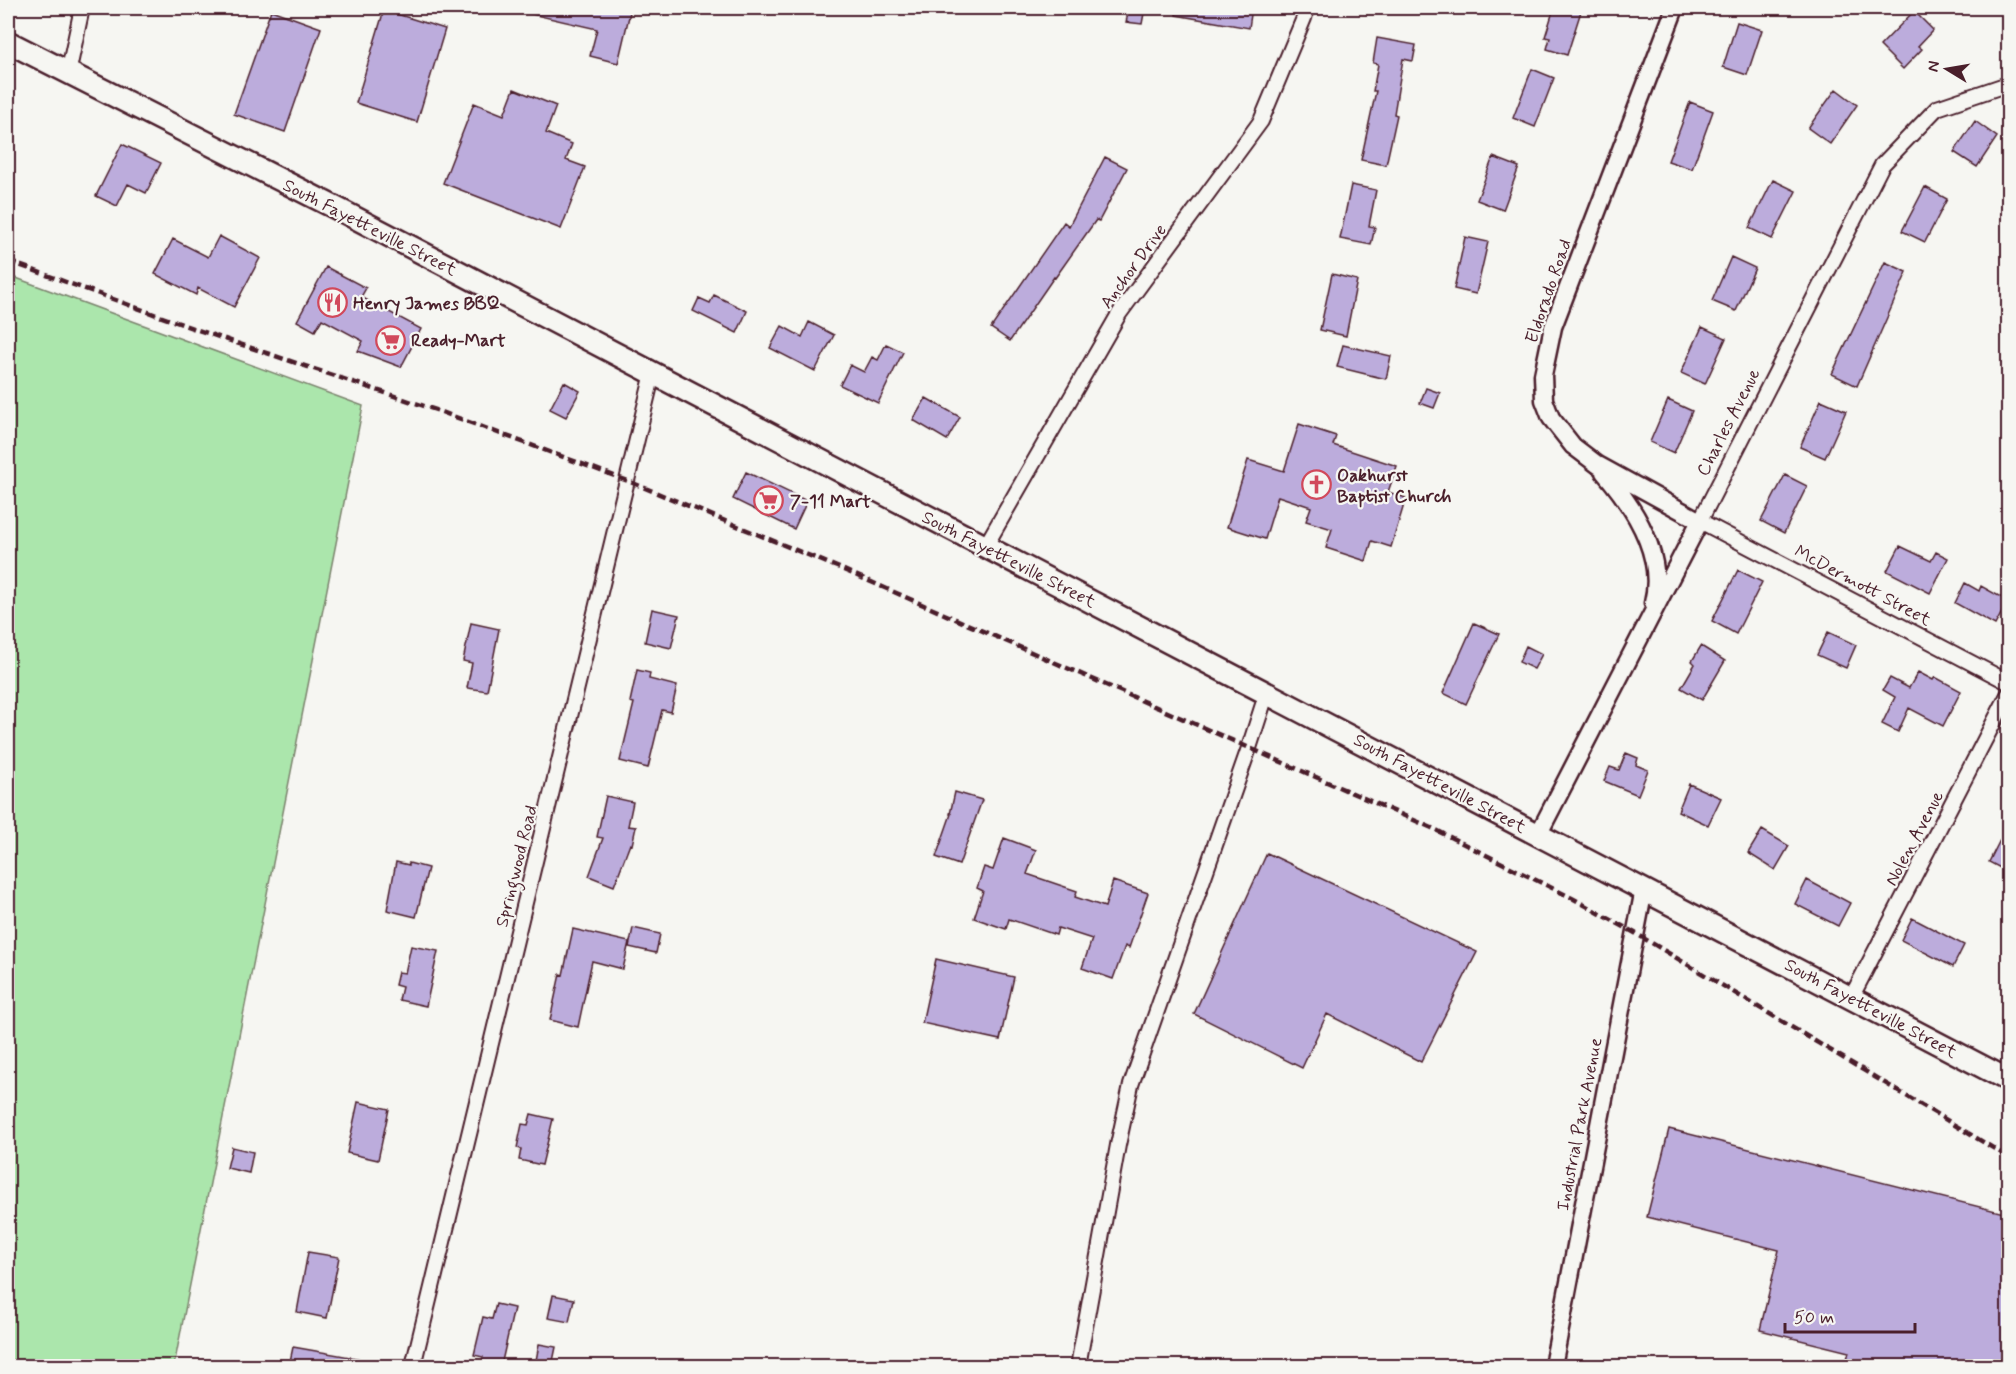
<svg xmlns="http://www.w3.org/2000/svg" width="2016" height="1374" viewBox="0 0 2016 1374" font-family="Mynerve,sans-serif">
<rect width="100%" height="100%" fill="#f6f6f2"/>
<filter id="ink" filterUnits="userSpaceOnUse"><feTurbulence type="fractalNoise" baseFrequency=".0167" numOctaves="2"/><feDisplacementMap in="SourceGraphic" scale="12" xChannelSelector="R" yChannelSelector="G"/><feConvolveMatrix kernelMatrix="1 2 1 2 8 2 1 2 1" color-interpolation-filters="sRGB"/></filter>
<g filter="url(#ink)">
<path fill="#abe6ac" stroke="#7a826c" stroke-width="1.5" d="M8 275 363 406 174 1366H8Z"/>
<path fill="#bcacdc" stroke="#4a1f2b" stroke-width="1.5" d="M528 8H631L618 63 590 56 597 29 527 13Z
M1129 8H1145L1142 24 1126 22Z
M1176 8H1252L1249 28 1176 15Z
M1554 8H1582L1567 55 1547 49 1550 38 1545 37Z
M271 10 321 28 285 132 234 114Z
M384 10 445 29 417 122 356 103Z
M1914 11 1933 30 1918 46 1922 49 1903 69 1880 46Z
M1737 22 1762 30 1747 75 1723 67Z
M1377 38 1416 45 1413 61 1403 59 1394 114 1397 115 1386 165 1361 160 1376 91H1373L1378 64 1373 63Z
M1532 69 1554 78 1535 127 1513 118Z
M514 89 556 106 546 133 572 144 566 160 585 167 561 229 443 183 474 103 504 115Z
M1836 89 1857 105 1830 144 1808 128Z
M1690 102 1713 111 1692 169 1668 161Z
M1975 121 1997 137 1977 167 1954 152Z
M122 144 161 163 146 193 128 184 117 206 96 196Z
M1105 157 1127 168 1099 221 1096 220 1055 278 1054 277 1010 341 991 328 1064 222 1069 226Z
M1493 157 1519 167 1503 210 1477 200Z
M1773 180 1796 191 1772 239 1749 228Z
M1351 185 1376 190 1369 226 1375 227 1371 245 1340 239Z
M1925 187 1947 199 1925 242 1902 231Z
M219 236 260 258 234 307 198 288 196 295 155 274 173 239 208 257Z
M1465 237 1488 242 1476 294 1454 289Z
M1731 257 1755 268 1736 311 1712 301Z
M1885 262 1907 272 1857 386 1832 374Z
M326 267 366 288 361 297 421 329 401 367 358 351 363 341 322 319 315 331 297 321Z
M1332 274 1357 280 1346 336 1320 330Z
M714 295 747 311 737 333 693 311 699 298 710 303Z
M809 322 834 335 815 371 770 348 782 326 802 337Z
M1702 327 1726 338 1705 384 1681 373Z
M886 344 903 352 878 403 840 385 850 365 864 372 872 357 878 360Z
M1343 345 1391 356 1386 379 1337 367Z
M564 382 580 391 566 417 550 409Z
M1426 388 1440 393 1434 408 1420 403Z
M926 398 960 417 947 440 913 420Z
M1668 400 1692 411 1674 453 1650 442Z
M1821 400 1846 411 1825 458 1800 447Z
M1299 424 1336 436 1333 445 1397 466 1388 492 1406 498 1391 547 1372 541 1366 561 1326 548 1332 529 1306 521 1311 507 1278 496 1265 539 1227 527 1248 460 1284 471Z
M746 472 807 501 794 529 733 499Z
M1785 475 1807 486 1784 533 1761 521Z
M1900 546 1931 561 1936 552 1948 558 1930 593 1887 571Z
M1738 570 1762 582 1736 634 1712 621Z
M1965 583 1979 591 1981 586 2008 601 1995 625 1955 603Z
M652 609 679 615 671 648 645 642Z
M471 623 499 629 487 691 467 688 472 663 463 661Z
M1474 623 1499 634 1466 704 1443 693Z
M1828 632 1856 645 1846 668 1817 655Z
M1526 646 1542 654 1534 669 1519 662Z
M1701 646 1725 661 1702 700 1681 688 1695 664 1692 661Z
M637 670 650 673 649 679 677 686 671 712 662 710 648 768 620 761 634 703 630 702Z
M1918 672 1933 680 1935 677 1961 691 1943 726 1909 708 1898 732 1882 724 1895 697 1883 690 1890 678 1909 688Z
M1626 753 1638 758 1636 765 1648 770 1638 795 1604 781 1610 767 1619 770Z
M1689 784 1721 798 1708 825 1678 811Z
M955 792 982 800 959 865 936 857 951 814H950Z
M606 796 633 802 628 826 636 827 632 845 630 844 614 886 589 876 603 838 597 837Z
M2008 824V872L1989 862Z
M1762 830 1789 846 1775 870 1748 853Z
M1004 838 1036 850 1027 874 1077 891 1075 897 1105 907 1113 881 1148 893 1129 948 1125 946 1113 979 1082 968 1092 939 1058 928 1056 935 1009 919 1006 929 974 918 983 891 977 888 984 867 993 870Z
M1267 853 1477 952 1421 1062 1327 1014 1302 1068 1194 1014Z
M396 862 409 865V863L428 868 416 917 387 910Z
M1807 880 1850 903 1838 926 1795 904Z
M1912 918 1964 945 1953 967 1901 940Z
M633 928 660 934 656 953 629 947Z
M573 929 629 942 623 969 592 961 578 1027 550 1020 560 974 563 975Z
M411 946 438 951 426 1006 399 1000 402 987 395 985 398 972 405 973Z
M936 959 1014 977 1000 1040 922 1023Z
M358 1102 389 1109 378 1160 347 1153Z
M531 1114 553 1119 542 1165 519 1160 521 1149 517 1148 522 1124 528 1125Z
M1669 1129 2008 1214V1366H1845L1849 1352 1760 1330 1779 1250 1647 1217Z
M232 1147 253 1152 249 1173 227 1168Z
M308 1252 339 1257 327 1318 297 1312Z
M553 1295 574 1299 569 1322 548 1318Z
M496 1304 514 1308 501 1366H481L483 1357 474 1355 483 1317 492 1319Z
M539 1344 556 1347 552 1366H535Z
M293 1347 362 1359 361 1366H289Z"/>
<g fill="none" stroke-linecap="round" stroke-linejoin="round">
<defs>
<path id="minor" d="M68 74 82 8
M2008 84 1937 108 1882 165 1700 521 2008 682
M985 547 1119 314 1261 121 1304 18 1307 8
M1851 998 2008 695
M413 1366 653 373
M1078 1366 1118 1145 1131 1085 1249 748 1267 692"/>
<path id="tertiary" d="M1604 472C1634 507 1665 556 1653 603
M1538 835 1700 521 1598 465 1573 446 1551 418 1544 400 1543 375 1553 327 1675 8
M1553 1366 1644 889"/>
<path id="primary" d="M8 42 342 211 2008 1080"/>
</defs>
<use href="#minor" stroke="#4a1f2b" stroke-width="18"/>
<use href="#tertiary" stroke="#4a1f2b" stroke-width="21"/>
<use href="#primary" stroke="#4a1f2b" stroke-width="26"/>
<use href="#minor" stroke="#f6f6f2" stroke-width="14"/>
<use href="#tertiary" stroke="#f6f6f2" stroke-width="16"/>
<use href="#primary" stroke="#f6f6f2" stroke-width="21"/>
<path stroke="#4a1f2b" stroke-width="4.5" stroke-dasharray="9 4.5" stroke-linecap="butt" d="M8 261 198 330 439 411 628 481 837 567 1432 828 1572 898 1635 933 2008 1157"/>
</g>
</g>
<defs>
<symbol id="restaurant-ring" viewBox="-11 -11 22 22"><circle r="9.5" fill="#f6f6f2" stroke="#d1495b" stroke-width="1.5"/><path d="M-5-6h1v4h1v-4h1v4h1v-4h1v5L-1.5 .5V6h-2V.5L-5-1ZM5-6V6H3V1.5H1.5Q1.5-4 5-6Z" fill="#d1495b"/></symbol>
<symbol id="supermarket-ring" viewBox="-11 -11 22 22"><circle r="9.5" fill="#f6f6f2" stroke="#d1495b" stroke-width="1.5"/><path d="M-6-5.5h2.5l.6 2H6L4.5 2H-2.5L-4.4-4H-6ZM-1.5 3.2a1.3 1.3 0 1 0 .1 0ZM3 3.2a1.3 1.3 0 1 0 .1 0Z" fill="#d1495b"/></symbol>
<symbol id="church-ring" viewBox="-11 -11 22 22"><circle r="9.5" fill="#f6f6f2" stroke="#d1495b" stroke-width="1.5"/><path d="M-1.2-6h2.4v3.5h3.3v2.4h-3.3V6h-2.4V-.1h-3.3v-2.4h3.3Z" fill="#d1495b"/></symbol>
</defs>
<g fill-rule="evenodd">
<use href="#restaurant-ring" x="316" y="286" width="33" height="33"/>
<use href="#supermarket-ring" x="374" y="324" width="33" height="33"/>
<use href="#church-ring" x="1300" y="468" width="33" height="33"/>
<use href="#supermarket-ring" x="752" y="484" width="33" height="33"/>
</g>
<g text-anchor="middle" stroke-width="4.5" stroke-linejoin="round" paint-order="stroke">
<g font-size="18" fill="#4a1f2b" stroke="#f6f6f2">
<text transform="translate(370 227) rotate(27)" y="6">South Fayetteville Street</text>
<text transform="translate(1133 266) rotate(-54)" y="6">Anchor Drive</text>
<text transform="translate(1548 291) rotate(-71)" y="6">Eldorado Road</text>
<text transform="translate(1728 422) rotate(-63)" y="6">Charles Avenue</text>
<text transform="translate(1009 559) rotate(27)" y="6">South Fayetteville Street</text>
<text transform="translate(1863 585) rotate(28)" y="6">McDermott Street</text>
<text transform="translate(1440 783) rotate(28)" y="6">South Fayetteville Street</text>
<text transform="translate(1914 838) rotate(-62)" y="6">Nolen Avenue</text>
<text transform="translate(516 866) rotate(-76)" y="6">Springwood Road</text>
<text transform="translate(1871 1008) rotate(28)" y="6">South Fayetteville Street</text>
<text transform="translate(1579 1124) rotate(-79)" y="6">Industrial Park Avenue</text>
</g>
<g font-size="18" font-weight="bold" fill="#4a1f2b" stroke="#f6f6f2" text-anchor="start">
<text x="353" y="309">Henry James BBQ</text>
<text x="411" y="346">Ready-Mart</text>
<text x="1337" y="481">Oakhurst<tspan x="1337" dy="21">Baptist Church</tspan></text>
<text x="790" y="507">7-11 Mart</text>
</g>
</g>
<rect width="2016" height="1374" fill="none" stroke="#f6f6f2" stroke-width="30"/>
<rect x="15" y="15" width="1986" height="1344" fill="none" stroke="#4a1f2b" stroke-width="2" filter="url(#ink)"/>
<g transform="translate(1947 69) rotate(281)" stroke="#f6f6f2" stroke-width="4.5" paint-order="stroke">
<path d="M0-4.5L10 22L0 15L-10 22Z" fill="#4a1f2b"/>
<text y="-9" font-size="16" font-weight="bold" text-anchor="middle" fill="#4a1f2b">N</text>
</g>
<path d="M1785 1323v9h130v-9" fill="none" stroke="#4a1f2b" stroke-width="3"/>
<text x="1794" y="1323" font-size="18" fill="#4a1f2b" stroke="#f6f6f2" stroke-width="4.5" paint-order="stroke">50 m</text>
</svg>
